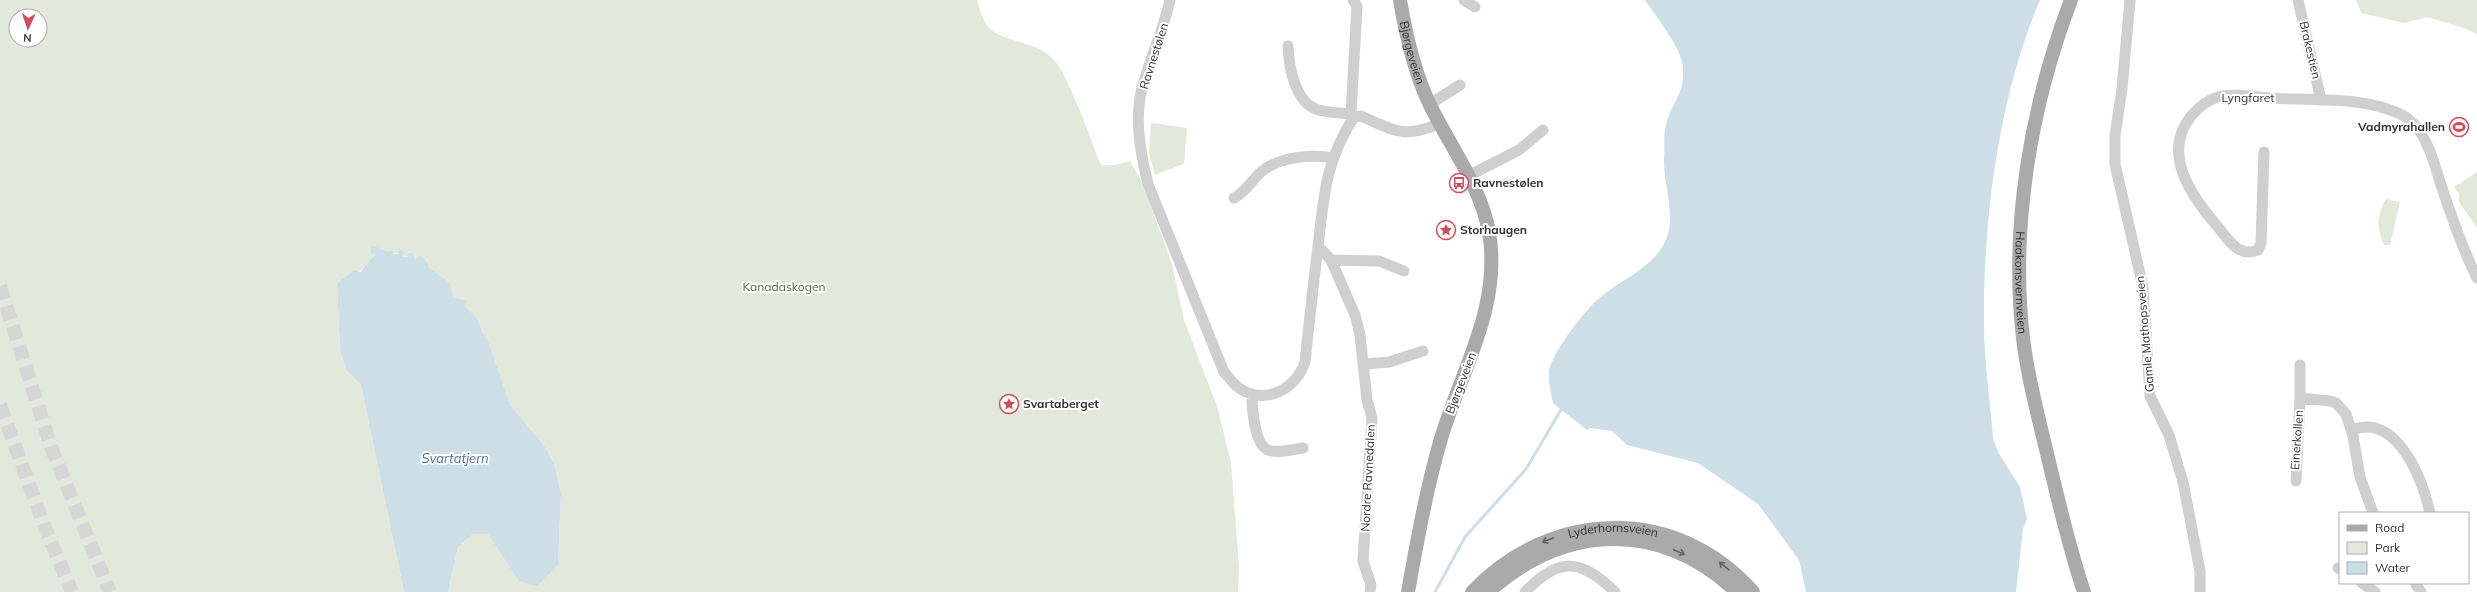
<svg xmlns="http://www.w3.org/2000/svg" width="2477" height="592" viewBox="0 0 2477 592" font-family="Mulish,sans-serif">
<rect width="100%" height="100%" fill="#fff"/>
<path fill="#e3e8dd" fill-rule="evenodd" d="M0 0H977C980 10 984 26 994 32 1013 43 1037 42 1054 60 1068 74 1092 143 1101 165H1116L1130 161 1142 182 1172 264 1184 320 1218 409 1231 463 1239 566 1238 592H448L458 547 473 534H488L558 565 561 493 554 464 546 448 510 405 488 340 482 332 479 321 453 297 449 287 428 267 425 260 402 256 400 253 393 254 374 248 373 245 376 256C361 272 357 274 337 283L340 350 346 370 361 385 404 592H0ZM16 16H40V40H16Z
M2356 0H2477V34L2464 28 2427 17 2404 23 2361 13Z
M1151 123 1187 128 1184 164 1155 175 1149 153Z
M2477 172V228L2459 202V194L2454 187Z
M2386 199 2400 202 2390 245H2384C2376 231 2377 213 2386 199Z"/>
<path fill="#cddee6" d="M1645 0H2040C1999 96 1983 218 1984 323 1984 361 1990 400 1993 438L1998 452 2020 487 2027 519 2023 529 2016 592H1806L1799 560 1758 504 1698 463 1627 445 1612 431 1590 428 1587 430 1553 403C1551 394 1547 376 1550 367 1556 348 1583 313 1597 300 1617 282 1645 272 1661 249 1680 221 1663 189 1664 158 1665 148 1663 135 1666 125 1671 103 1685 95 1683 68 1682 48 1656 17 1645 0Z
M371 245 389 252 393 249V254H398L399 249 404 252 402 256 407 257 408 253H412L415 259 421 256 428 263V267L450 283 453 297 467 301 465 306 479 321 482 332 488 340 510 405 546 448 554 464 561 493 558 565 537 586 519 581 488 534H473L458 547 448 592H404L361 385 346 370 340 350 337 283 354 271 361 272C364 267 371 258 375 256L371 252Z"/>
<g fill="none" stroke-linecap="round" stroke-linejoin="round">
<path stroke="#cddee6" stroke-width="3" d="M1435 592 1465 537 1526 469 1561 410"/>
<path stroke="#d6d6d6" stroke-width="14" stroke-dasharray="14 7" stroke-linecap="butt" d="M0 286 51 447 110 592
M0 405 44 525 72 592"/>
<path stroke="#cfcfcf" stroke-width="11" d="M1170 0C1164 28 1152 54 1144 81 1133 115 1140 151 1148 184L1224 372C1229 377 1233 384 1239 388 1265 406 1296 389 1305 362 1309 324 1313 286 1318 247 1324 196 1325 162 1354 117L1361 116C1395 131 1405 139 1440 123
M1464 0 1475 7
M2130 0 2122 89 2115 135V164L2143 287 2150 396 2169 435 2183 482 2200 571V592
M2298 0 2321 100
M1288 46C1289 67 1295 104 1319 110 1329 113 1341 113 1351 114L1354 117
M1430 104 1460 85
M1351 114 1357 6 1353 0
M2264 152 2261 243 2258 250C2239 258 2228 240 2218 227 2192 197 2160 153 2192 115 2199 107 2207 100 2218 97 2234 93 2256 97 2272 98 2313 101 2360 96 2398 113 2404 115 2415 124 2419 130 2431 148 2436 170 2443 191 2453 221 2463 250 2477 278
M1468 176 1519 150 1543 130
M1234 198C1246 192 1251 181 1261 172 1278 157 1311 154 1333 158
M1318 246 1331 260 1355 315 1360 335 1367 400 1372 418 1363 561 1371 585 1370 592
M1331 260 1379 261 1404 271
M1364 364 1389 362 1423 351
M1252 394C1252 407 1254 444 1268 450 1278 454 1293 449 1303 448
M2300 398V365
M2352 430C2397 412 2423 480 2430 513
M2296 481 2300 398 2330 401 2336 403 2346 414 2353 436 2360 477 2373 513
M2338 568 2340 569
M2362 583 2375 592
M2415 583 2421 592
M1525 592C1559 557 1580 558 1615 592"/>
<g stroke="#aaa" stroke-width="14">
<path id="s1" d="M1400 0C1406 36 1414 72 1430 105 1450 146 1481 187 1489 232 1502 308 1460 372 1440 442 1426 491 1417 542 1408 592"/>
<path id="s2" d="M2071 0C2031 105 2010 226 2023 338 2028 381 2040 423 2050 466 2060 508 2070 551 2084 592"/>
<path id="s3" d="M1472 592C1551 509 1675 504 1753 592"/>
<path d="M1488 592C1566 523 1660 520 1737 592"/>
</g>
</g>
<defs><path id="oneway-shaft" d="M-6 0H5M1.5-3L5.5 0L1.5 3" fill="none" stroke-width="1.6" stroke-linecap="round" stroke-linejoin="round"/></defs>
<g stroke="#626262">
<use href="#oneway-shaft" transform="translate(1548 540) rotate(159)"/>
<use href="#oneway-shaft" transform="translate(1679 552) rotate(23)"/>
<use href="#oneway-shaft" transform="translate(1724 566) rotate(-142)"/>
</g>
<defs>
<symbol id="stadium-ring" viewBox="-11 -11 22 22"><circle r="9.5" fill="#fff" stroke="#d14d5d" stroke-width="1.5"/><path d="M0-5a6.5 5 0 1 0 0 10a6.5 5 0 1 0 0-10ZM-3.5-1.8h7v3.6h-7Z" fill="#d14d5d"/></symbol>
<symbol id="bus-ring" viewBox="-11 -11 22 22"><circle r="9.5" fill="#fff" stroke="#d14d5d" stroke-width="1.5"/><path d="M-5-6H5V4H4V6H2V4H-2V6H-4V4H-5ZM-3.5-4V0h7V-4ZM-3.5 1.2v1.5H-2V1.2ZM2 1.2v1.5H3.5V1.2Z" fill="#d14d5d"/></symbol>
<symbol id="sight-ring" viewBox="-11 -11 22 22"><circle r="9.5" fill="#fff" stroke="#d14d5d" stroke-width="1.5"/><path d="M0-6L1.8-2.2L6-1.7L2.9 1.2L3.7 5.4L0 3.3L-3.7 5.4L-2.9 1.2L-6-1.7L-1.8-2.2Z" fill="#d14d5d"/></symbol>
</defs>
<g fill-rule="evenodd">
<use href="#stadium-ring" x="2448" y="116" width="22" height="22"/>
<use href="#bus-ring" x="1448" y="172" width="22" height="22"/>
<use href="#sight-ring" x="1435" y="219" width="22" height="22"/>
<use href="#sight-ring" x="998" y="393" width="22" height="22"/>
</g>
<g text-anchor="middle" stroke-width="4" stroke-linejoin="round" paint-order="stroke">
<g font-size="12" fill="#323232" stroke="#fff">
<text transform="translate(2310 50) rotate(77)" y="4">Brakestien</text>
<text dy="4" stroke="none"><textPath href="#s1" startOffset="54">Bjørgeveien</textPath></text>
<text transform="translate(1154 56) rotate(-72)" y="4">Ravnestølen</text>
<text x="2248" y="102">Lyngfaret</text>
<text dy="4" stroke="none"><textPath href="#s2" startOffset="289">Haakonsvernveien</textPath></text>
<text transform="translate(2145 334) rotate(-95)" y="4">Gamle Mathopsveien</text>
<text transform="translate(1461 383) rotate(-69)" y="4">Bjørgeveien</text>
<text transform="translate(2297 440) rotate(-86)" y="4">Einerkollen</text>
<text transform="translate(1368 478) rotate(-87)" y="4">Nordre Ravnedalen</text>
<text dy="4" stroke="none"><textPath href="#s3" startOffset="159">Lyderhornsveien</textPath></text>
</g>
<g font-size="12" font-weight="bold" fill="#323232" stroke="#fff" text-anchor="start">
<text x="2445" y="131" text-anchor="end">Vadmyrahallen</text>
<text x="1473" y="187">Ravnestølen</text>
<text x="1460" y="234">Storhaugen</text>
<text x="1023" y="408">Svartaberget</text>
</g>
<g font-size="12" fill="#586a44" stroke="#fff">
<text x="784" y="291">Kanadaskogen</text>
</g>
<g font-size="13" font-style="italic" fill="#49758c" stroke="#fff">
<text x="455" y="463">Svartatjern</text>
</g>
</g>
<rect x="2339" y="512" width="130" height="72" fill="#ffffff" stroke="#adadad"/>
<rect x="2347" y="525" width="20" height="6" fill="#aaaaaa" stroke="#adadad"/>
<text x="2375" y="532" font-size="12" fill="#323232">Road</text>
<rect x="2347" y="542" width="20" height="12" fill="#e3e8dd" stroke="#adadad"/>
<text x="2375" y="552" font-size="12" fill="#323232">Park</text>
<rect x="2347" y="562" width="20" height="12" fill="#cddee6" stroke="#adadad"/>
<text x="2375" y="572" font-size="12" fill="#323232">Water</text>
<g transform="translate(28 28) rotate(183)"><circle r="19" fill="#ffffff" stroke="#adadad"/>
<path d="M0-3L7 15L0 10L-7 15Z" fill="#d14d5d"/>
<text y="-6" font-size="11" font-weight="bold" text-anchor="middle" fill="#323232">N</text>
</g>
</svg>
